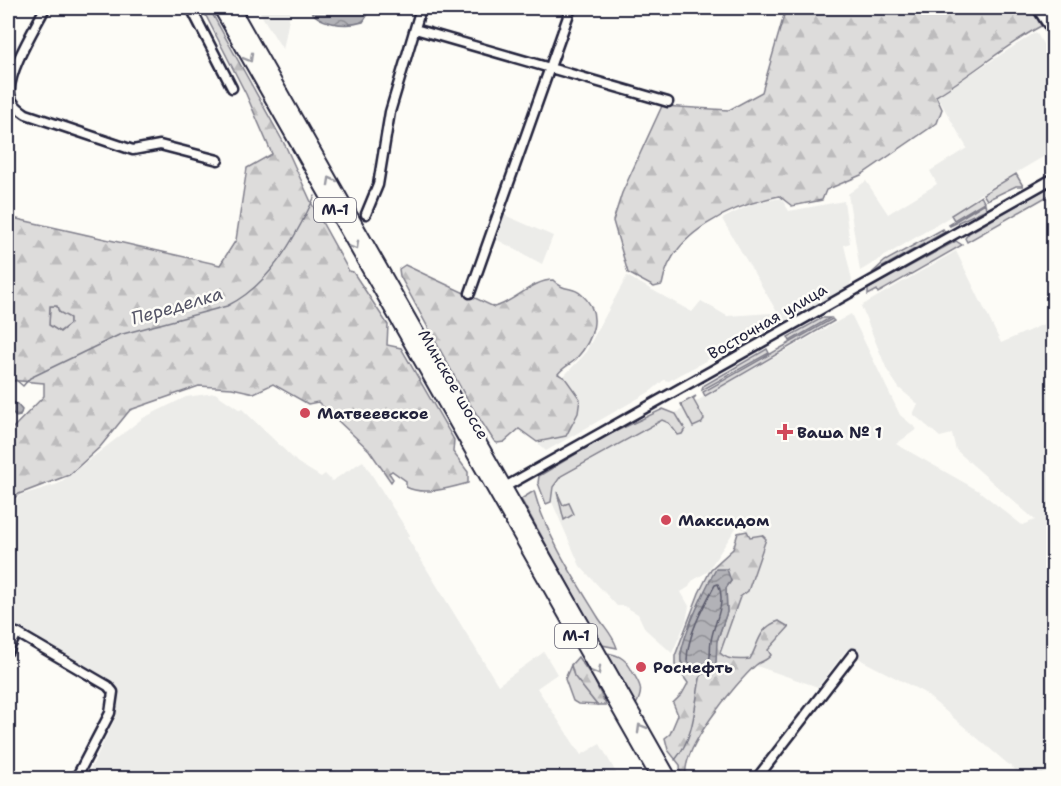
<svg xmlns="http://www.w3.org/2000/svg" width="1061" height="786" viewBox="0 0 1061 786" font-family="'Shantell Sans',sans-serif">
<defs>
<pattern id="forest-firs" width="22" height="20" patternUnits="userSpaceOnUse" patternTransform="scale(1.5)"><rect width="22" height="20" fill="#dddcdb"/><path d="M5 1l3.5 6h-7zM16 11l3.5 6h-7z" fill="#bdbcbd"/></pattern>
<pattern id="water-waves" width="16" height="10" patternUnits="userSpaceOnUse" patternTransform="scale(1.5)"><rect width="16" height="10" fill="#b2b2b7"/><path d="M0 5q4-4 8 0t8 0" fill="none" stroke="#909096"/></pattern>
</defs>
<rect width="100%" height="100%" fill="#fdfcf7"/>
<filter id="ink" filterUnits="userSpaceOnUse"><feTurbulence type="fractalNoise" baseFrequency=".0167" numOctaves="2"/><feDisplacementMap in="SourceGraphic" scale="12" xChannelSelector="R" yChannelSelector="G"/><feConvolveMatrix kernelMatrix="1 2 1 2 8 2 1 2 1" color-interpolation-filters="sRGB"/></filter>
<g filter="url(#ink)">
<path fill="#ecece9" d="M258 8H291L283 50 263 18Z
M1036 32 1048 52 1053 51V151L980 194 951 216 860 271 848 194 866 181 888 214 937 184 930 171 967 148 937 96Z
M781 198 789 211 844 201 850 243 844 245 852 280 849 286 783 322 722 219 754 203Z
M502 214 553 236 542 264 494 238Z
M956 251 1001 343 1053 320V771L1035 776 1021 775 923 692 863 661 847 649 818 687 718 653 750 534 738 525 707 572 692 581 689 587 681 592 689 606 686 622 672 653 645 629 638 614 624 606H617L580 566 552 502 554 487 562 477 851 314 900 415 917 429 896 444 979 491 1022 525 1035 520 956 450 952 434 940 437 913 414 918 404 899 388 887 370 861 306Z
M627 276 692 312 701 301 727 316 771 313 773 324 669 381 664 380 651 391 546 451 518 424 584 355Z
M215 393 240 410 242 409 298 463 321 477 325 474 332 481 363 461 410 535 407 537 498 685 544 652 557 674 537 688 581 755 600 744 619 778H86L117 715 115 691 17 628 8 612V506L21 495 58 484 143 418 186 397Z"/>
<path fill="#dddcdb" stroke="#807f8b" stroke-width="1.5" d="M1016 174 1023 186H1016L987 200 983 194Z
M1049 187H1053V193L967 242 965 238 969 233Z
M981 196 984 202 954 220 951 215Z
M985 203 986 209 950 226 949 225Z
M943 229 945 232 872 273 885 261Z
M956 241 962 245 878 293 877 290 868 295V289Z
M50 306H57L59 312 70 317V324L59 332 49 325Z
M822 318H830L790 341 788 337Z
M832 319 834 321 705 396 703 392Z
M767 349 769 353 702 390 703 386Z
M696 396 693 399 704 419 702 423 693 427 681 404Z
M663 409 676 414 685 429 682 434 678 435 669 423 662 420 561 476 553 487 551 502 546 504 538 483 539 476 606 436Z
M534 491C546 535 574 578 598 617 605 628 613 635 617 648L602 645 521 499Z
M557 492 563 505 569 503 574 514 564 520Z
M607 653C621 655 627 661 632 671 639 684 645 688 636 705Z
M571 665 574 676 597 705 578 704 573 701 565 679Z"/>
<path fill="url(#forest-firs)" stroke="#807f8b" stroke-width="1.5" fill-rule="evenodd" d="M202 8H209L286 147 312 204 349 271 353 272 388 325 387 345 401 348 454 440 453 452 468 472V483C450 488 423 496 406 487V481L392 471 389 473 393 479 391 482 369 450 318 402 308 404 273 384 254 393 232 388 199 386 130 410 100 447 69 475 19 494 8 504V433L44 396V383L8 380V217L220 265 236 240 247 168 272 154 246 94ZM50 306H57L59 312 70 318V324L60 332 49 325Z
M786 8H1031L1041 26C1004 46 973 74 936 96L942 109 937 123 861 175 826 190 822 200 792 206 779 196C732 206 671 232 662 285L654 287 628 273 613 221 622 193 662 106 729 110 762 92Z
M405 265 494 307C515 302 532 280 553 280 564 292 572 286 581 294 604 313 593 340 576 359 570 365 563 367 558 374L565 378 580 399 578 413 566 436 537 442 519 429 504 442 497 443 494 441 468 401 400 276 399 269Z
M747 531 750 537 762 535 766 539 748 591 740 597 720 653C727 661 741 660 750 659 759 643 759 627 779 621L789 627 768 650 771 655C767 661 761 661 756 665 737 682 677 753 687 778H681L680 765 668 750 665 738 670 734 678 715 673 703 682 694 688 683 675 665V656L699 593 711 569 733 549 738 533ZM729 578 731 581 726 588 727 612 717 641 681 662V652L693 615Z
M578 657 593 678 606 705H597L574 676 571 665Z"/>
<path fill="url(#water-waves)" stroke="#787885" stroke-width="1.5" d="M309 8H372L363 22C346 27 318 25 309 8Z
M8 400 17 404 22 410 20 416 16 417 12 413 8 416Z
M716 569H727L731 581 726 588 727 612 717 641 716 663 711 671C704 675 697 675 689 671 686 669 682 665 681 661 678 644 707 585 716 569Z"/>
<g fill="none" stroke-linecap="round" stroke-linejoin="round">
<path stroke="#5c5c6d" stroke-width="1.5" d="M718 584C727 604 714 621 711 641 709 651 713 661 704 668L694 667 687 661C687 636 703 607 715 585Z"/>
<path stroke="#787885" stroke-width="1.5" d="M8 384 16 380 23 386 30 378 119 335 227 306C270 285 295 238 315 196
M675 760C696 735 694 705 701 674"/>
<defs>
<path id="minor" d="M45 8C35 28 8 71 10 93 10 103 19 109 26 114L133 150 160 145 218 160
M191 8 232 88
M1037 8 1054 34
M415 29 668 102
M366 214 378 185 390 112 421 8
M470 293 571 8
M503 488 1054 178
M8 651 17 633 108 686 113 692 110 713 76 778
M757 778 853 654"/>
<path id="highway" d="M220 8 658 778
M233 8 670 778"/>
</defs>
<use href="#minor" stroke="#22223b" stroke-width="13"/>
<use href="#highway" stroke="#22223b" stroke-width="16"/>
<use href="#minor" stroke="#fdfcf7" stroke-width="8"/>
<use href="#highway" stroke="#fdfcf7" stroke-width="12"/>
</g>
<defs><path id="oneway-chevron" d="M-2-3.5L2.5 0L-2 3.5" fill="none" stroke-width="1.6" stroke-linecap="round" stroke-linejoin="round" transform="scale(1.5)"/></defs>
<g stroke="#9a9aa2">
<use href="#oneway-chevron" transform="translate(249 58) rotate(60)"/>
<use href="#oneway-chevron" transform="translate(331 181) rotate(-119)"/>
<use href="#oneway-chevron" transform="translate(355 246) rotate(60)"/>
<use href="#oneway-chevron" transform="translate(597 671) rotate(60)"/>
<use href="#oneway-chevron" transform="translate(641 728) rotate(-120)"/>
</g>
</g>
<g fill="#d1495b" stroke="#fdfcf7" stroke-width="2">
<circle cx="305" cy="413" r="6"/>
<path d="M782 423h6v6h6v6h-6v6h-6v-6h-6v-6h6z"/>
<circle cx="666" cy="520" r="6"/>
<circle cx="641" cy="667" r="6"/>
</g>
<g text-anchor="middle" stroke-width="5" stroke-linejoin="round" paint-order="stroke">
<g fill="#fdfcf7" stroke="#646373" stroke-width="1.5">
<rect x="314" y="198" width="42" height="24" rx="4.5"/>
<rect x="555" y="624" width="42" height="24" rx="4.5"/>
</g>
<g font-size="15" font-weight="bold" fill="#22223b">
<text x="335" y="215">М-1</text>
<text x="576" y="641">М-1</text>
</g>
<g font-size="16" fill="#22223b" stroke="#fdfcf7">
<text transform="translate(767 321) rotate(-30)" y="6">Восточная улица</text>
<text transform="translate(454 384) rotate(60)" y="6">Минское шоссе</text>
</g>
<g font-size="16" font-weight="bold" fill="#22223b" stroke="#fdfcf7" text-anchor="start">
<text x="317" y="419">Матвеевское</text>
<text x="797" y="438">Ваша № 1</text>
<text x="678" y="526">Максидом</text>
<text x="653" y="673">Роснефть</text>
</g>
<g font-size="18" font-style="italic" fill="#545466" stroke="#fdfcf7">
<text transform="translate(177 306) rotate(-16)" y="6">Переделка</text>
</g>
</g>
<rect width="1061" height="786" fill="none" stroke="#fdfcf7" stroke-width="30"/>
<rect x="15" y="15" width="1031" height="756" fill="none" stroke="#22223b" stroke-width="2" filter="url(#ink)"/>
</svg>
